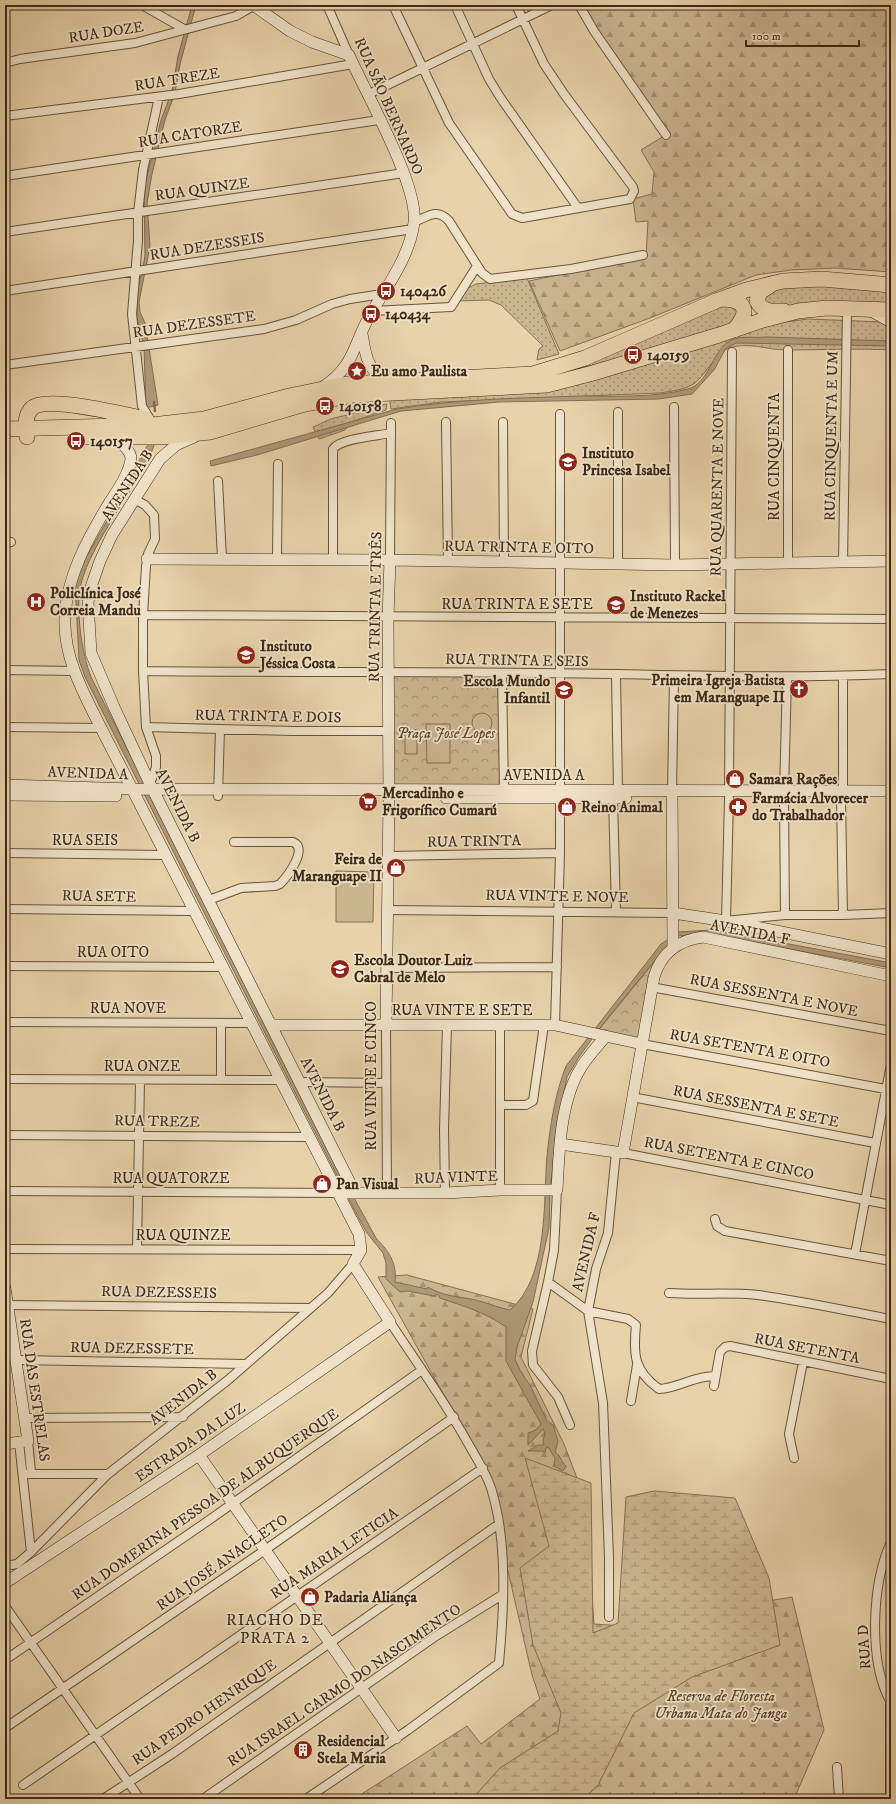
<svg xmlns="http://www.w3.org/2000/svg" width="896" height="1804" viewBox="0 0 896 1804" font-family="'IM FELL DW Pica',serif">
<defs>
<pattern id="grass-dots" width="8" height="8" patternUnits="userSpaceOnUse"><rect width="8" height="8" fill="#cab591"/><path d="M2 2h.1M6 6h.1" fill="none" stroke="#a59375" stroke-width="1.8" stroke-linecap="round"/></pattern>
<pattern id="forest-firs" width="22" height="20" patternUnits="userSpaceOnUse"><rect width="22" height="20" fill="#cab591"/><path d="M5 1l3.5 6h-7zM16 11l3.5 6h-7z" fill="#a59375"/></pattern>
<pattern id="wetland-marsh" width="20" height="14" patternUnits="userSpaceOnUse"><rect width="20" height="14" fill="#cab591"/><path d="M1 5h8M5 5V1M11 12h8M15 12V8" fill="none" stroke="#a59375"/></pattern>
<pattern id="park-crowns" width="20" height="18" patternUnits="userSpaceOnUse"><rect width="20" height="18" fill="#cab591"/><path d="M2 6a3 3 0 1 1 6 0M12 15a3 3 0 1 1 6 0" fill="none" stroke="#a59375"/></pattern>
</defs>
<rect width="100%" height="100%" fill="#e7d2aa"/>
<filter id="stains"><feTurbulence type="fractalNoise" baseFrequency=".005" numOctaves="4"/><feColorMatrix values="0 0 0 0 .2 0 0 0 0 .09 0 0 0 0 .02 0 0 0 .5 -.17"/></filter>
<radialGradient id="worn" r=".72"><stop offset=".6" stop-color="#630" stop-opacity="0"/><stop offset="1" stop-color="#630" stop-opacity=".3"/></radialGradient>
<path fill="url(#grass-dots)" stroke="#846f54" d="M527 278 559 354 537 360 539 349 543 346 501 305 489 300 457 301 466 289 476 284Z
M774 284 891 285V310H774L760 295Z
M730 301 743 316 719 334 561 373 539 375Z
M808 319 883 322 891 327V350C855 348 820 350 784 350 765 349 748 342 729 348 717 352 705 375 695 383 685 390 672 391 660 393L441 402 391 409 389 396 546 387 777 323Z
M359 400H381V405L387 404 386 410 351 422 345 430 319 439 313 427C319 425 325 421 331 419 342 415 357 416 365 404Z"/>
<path fill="url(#forest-firs)" stroke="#846f54" d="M577 5H891V272L835 268 791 270 756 275 650 318 560 351 529 281 646 257 648 221 636 222 633 199 652 194 654 172 641 150 664 136Z
M407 1275 533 1309 521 1357 564 1444 585 1499 594 1624 624 1626 792 1597 824 1730 794 1799H354L467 1726 481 1744 540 1699 532 1675 484 1467 378 1277Z"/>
<path fill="url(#wetland-marsh)" stroke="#846f54" d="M525 1458 591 1483 593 1633 618 1623 626 1497 654 1491 735 1498 769 1578 780 1645 692 1677 634 1713 597 1787 582 1799H472L500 1768 558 1731 561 1713 533 1645 520 1568 549 1546Z"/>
<path fill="url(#park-crowns)" stroke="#846f54" d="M388 674 503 675V791H389Z
M658 957 640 1042 597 1032Z"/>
<path fill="#cab591" stroke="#846f54" d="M472 723a10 10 0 1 1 20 0a10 10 0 1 1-20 0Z
M426 724H450V763H427Z
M405 730H417V754H405Z
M336 871 374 872 373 922H336Z"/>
<path fill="#ae9978" stroke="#816c51" d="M192 5H196L180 64 175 93 165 120 152 174 147 203 150 246 139 302 140 312 145 323 158 405 146 408 144 347 137 318V295L145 256 144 188 161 120 172 91 178 56Z
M767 337 891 341V346L736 343 726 348 714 370 692 394 659 399 499 402 401 411 257 455 211 466 210 461 397 409C458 399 520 398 582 396 617 396 654 398 688 389 711 383 712 346 734 339 744 336 757 338 767 337Z
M156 440C147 469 128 492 113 518 102 536 86 563 81 584 75 608 82 654 91 677L342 1176 376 1238C389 1252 397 1262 395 1282L427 1289 428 1287C441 1296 461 1297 476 1300 488 1303 498 1308 510 1310 549 1277 543 1203 547 1156 550 1126 555 1094 566 1066L661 944 679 932 710 930 730 933 891 963V968L726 937 699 934 678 936 670 942 603 1024 579 1057 567 1077 556 1132 550 1194 549 1228 533 1302 517 1347 515 1360 522 1374 530 1385 547 1421 553 1425 558 1441 555 1452C561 1456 561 1462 566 1466L563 1471 554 1466 555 1458 548 1447 546 1448 545 1453 543 1451H528L538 1445H544L543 1441 545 1433 543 1429 528 1445V1433L536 1430 541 1424 506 1361V1327C485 1312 463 1306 440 1298L438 1294 434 1296 408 1291 400 1292 386 1279V1263L383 1253 367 1233 356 1213 85 677 79 660 75 583 85 559 122 495 145 449 149 444Z"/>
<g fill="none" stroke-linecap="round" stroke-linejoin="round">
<path stroke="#816c51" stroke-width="2.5" d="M154 402 155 411"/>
<defs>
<path id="street" d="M142 5 184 29
M327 5 349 55
M393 5 449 123 512 214 522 218 528 217 630 199 634 191 633 187 564 94 544 64 516 5
M455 5 489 79 500 97 578 208
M579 5 594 31 666 135
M5 63 20 59 135 43 236 16 255 5
M367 95 552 5
M5 116 179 94 353 64
M5 176 379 120
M414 222C429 216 437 208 449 221L482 273 490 279 571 269 643 255
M5 232 404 173
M5 291 413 229
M372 311 451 307 477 266
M5 365 264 329 296 320 332 304 350 299 382 294
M674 407 675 565
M618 412V563
M151 421 142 406 132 314 138 240V213L143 170 159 97
M446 422 448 561
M503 422 504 562
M218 481 222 558
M134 499 145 505 154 515 155 539 148 554 146 566 143 615V671L146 727 156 756V767L150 784
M5 543 11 542
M277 560 278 464
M333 560V449C341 438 378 436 391 433
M390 560 391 423
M788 563V350
M843 563 847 309
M143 615 891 619
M5 670 75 671
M143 671C301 673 459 671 617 674 708 676 799 678 891 674
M502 674 504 790
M616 674 618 790
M843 676V792
M5 727 101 728
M146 727 293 731H389
M672 791 674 677
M729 791 732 352
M784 792 787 677
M218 796 220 729
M613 798 616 912
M729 798 726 921 785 915H843L891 913
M841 798 843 915
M784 799 785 915
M5 853 165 855
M388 856 560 853
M209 900 241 888 275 886 280 884C287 877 309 848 293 842H234
M5 909 193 911
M387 910 673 913
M5 966 222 967
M386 968 557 967
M651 987 891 1031
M5 1022 250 1023
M386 1025 387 1194
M500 1025V1190
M555 1025 560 853V414
M642 1044 891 1090
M5 1079 280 1080
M221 1080V1023
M300 1082 386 1083
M632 1097 875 1143
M500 1105H526L533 1101 544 1025
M5 1135 309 1137
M623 1153 891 1205
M557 1190 554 1250 548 1282 532 1351 533 1365 558 1397 570 1425
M5 1191 337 1193
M445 1193 444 1129 447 1025
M715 1219 717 1226 725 1231 891 1261
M137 1248 140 1080
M5 1249 361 1250
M855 1254 891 1064
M548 1282 588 1311 628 1319 636 1325C633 1355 634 1371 659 1389 679 1388 693 1376 715 1376
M669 1293C699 1295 728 1292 758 1295 802 1301 847 1311 891 1319
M7 1305 310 1308
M16 1360 246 1364
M714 1386 720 1352 725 1347 730 1346 891 1379
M631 1401 637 1365
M25 1418 183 1417
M28 1441 31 1472
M19 1442 31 1552
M794 1458 789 1434 803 1362
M23 1474H108
M5 1566 17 1564 31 1552 108 1474 228 1380 328 1293 353 1264
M5 1606 140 1799
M609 1617V1557L603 1403 588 1311 596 1269 608 1233 616 1152
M5 1660 202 1525 422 1370
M5 1728 265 1550 454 1417
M837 1767 839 1799
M23 1785 483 1468
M103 1799 172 1754 499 1524
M203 1799 436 1636 502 1595
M306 1799 408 1730 499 1663C504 1608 508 1542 491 1488 486 1473 477 1459 469 1445 446 1403 417 1363 390 1322
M890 1799V1701C868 1660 872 1583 891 1542"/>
<path id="secondary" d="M253 5 290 31 312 42 349 55C365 92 419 185 414 223 409 258 387 286 370 315 353 345 355 366 323 387
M871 311 891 322
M362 334C366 356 366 368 387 382
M194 437 176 445 160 459 112 535 100 561 91 587 88 602 91 653 114 707 150 784 355 1193
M147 559 390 560 675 565 891 561
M5 785 133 789 891 791
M672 791 673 948
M5 795 116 796
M446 798H626
M673 913 726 921 891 954
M272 1025H555L642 1044
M386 1025 389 800 388 618 390 560
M560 1144 623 1153 654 977C661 953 679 940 703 937L891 976
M337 1193H445L500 1190H557C559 1153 560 1104 579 1071 586 1058 596 1048 605 1037
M5 1288 28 1441 5 1444
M199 1455 396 1738
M5 1583 199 1455 390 1322 353 1264 361 1250 359 1234 101 728C84 694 63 657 65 617 67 576 87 540 108 505 116 492 129 475 131 459 131 450 120 442 113 437"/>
<path id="highway" d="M771 285 760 292 757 301C763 313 772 311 784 311
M722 299C747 299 750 313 734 330
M5 429 152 425 204 419 289 396 347 384 533 374 585 358 716 301 746 290 783 281 822 279 891 285
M27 437C26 427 24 416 32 408 47 395 125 415 146 419
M82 437H162L210 432 301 405 354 395 547 385 593 373 719 335 763 320 798 311 827 308 891 310"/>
</defs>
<use href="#street" stroke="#68533b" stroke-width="10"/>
<use href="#secondary" stroke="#3e2916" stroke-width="12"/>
<use href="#highway" stroke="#3e2916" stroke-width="16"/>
<use href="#street" stroke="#efe2c8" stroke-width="8"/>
<use href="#secondary" stroke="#efe2c8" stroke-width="11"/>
<use href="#highway" stroke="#e7d2aa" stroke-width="15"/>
</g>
<defs>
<symbol id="bus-disc" viewBox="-11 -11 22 22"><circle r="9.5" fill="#8f2418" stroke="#efe2c8"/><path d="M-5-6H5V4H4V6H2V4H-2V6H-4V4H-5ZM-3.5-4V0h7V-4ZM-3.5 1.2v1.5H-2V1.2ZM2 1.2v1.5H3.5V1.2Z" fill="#fff"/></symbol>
<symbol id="sight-disc" viewBox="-11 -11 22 22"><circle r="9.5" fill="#8f2418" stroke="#efe2c8"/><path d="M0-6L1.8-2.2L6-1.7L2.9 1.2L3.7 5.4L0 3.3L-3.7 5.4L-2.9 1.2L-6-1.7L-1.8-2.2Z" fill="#fff"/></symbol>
<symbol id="school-disc" viewBox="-11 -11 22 22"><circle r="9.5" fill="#8f2418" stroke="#efe2c8"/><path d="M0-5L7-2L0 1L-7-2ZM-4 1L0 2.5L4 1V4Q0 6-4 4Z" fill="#fff"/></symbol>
<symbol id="hospital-disc" viewBox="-11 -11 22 22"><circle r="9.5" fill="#8f2418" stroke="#efe2c8"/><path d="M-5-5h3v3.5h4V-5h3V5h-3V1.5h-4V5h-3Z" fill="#fff"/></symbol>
<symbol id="church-disc" viewBox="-11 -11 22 22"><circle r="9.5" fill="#8f2418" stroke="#efe2c8"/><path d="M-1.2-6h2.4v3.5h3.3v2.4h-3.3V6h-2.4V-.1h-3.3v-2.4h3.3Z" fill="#fff"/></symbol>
<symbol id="shop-disc" viewBox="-11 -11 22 22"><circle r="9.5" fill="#8f2418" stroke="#efe2c8"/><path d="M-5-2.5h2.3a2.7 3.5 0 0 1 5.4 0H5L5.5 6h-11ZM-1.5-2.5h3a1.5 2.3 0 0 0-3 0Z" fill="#fff"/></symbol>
<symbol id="supermarket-disc" viewBox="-11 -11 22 22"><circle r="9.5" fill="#8f2418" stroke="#efe2c8"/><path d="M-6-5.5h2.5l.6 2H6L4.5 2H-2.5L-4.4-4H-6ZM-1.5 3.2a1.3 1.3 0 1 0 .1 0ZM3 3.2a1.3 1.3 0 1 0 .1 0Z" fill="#fff"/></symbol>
<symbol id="pharmacy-disc" viewBox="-11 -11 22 22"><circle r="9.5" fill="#8f2418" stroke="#efe2c8"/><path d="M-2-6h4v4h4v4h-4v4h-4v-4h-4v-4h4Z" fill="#fff"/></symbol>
<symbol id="building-disc" viewBox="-11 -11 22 22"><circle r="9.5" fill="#8f2418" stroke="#efe2c8"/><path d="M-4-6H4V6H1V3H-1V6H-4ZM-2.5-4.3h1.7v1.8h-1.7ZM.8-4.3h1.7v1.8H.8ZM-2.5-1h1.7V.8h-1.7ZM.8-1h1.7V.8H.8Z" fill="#fff"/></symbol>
</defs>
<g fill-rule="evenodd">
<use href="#bus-disc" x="375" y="280" width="22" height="22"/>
<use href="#bus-disc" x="360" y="303" width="22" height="22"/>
<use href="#bus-disc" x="622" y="344" width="22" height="22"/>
<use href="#sight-disc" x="346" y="360" width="22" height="22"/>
<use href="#bus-disc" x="314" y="395" width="22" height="22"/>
<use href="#bus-disc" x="65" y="430" width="22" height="22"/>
<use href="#school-disc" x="557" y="451" width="22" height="22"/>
<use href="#hospital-disc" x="25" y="591" width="22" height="22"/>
<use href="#school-disc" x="605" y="594" width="22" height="22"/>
<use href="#school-disc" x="235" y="644" width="22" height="22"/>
<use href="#church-disc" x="788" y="678" width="22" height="22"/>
<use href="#school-disc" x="553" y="679" width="22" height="22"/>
<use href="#shop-disc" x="724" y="768" width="22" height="22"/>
<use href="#supermarket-disc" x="357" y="791" width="22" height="22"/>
<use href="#shop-disc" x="556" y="796" width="22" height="22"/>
<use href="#pharmacy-disc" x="727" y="796" width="22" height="22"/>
<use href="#shop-disc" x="385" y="857" width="22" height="22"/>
<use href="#school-disc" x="329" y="958" width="22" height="22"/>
<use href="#shop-disc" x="311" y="1173" width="22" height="22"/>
<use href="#shop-disc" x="299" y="1586" width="22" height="22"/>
<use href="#building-disc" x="292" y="1739" width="22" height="22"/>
</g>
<g text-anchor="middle" stroke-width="3.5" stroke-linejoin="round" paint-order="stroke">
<g font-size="15" fill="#3e2916" stroke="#efe2c8">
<text transform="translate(106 32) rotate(-9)" y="5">RUA DOZE</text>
<text transform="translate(177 79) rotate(-9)" y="5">RUA TREZE</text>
<text transform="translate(389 106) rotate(66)" y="5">RUA SÃO BERNARDO</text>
<text transform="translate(190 134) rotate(-9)" y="5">RUA CATORZE</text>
<text transform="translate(202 189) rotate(-8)" y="5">RUA QUINZE</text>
<text transform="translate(207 246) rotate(-9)" y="5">RUA DEZESSEIS</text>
<text transform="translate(194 324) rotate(-8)" y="5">RUA DEZESSETE</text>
<text transform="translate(831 436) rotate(-89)" y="5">RUA CINQUENTA E UM</text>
<text transform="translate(774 457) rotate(-90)" y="5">RUA CINQUENTA</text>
<text transform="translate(127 485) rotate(-57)" y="5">AVENIDA B</text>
<text transform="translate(717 487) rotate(-89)" y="5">RUA QUARENTA E NOVE</text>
<text transform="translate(519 547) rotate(1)" y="5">RUA TRINTA E OITO</text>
<text x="517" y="609">RUA TRINTA E SETE</text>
<text transform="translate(375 607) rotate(-89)" y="5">RUA TRINTA E TRÊS</text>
<text transform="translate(517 660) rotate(1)" y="5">RUA TRINTA E SEIS</text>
<text transform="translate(268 716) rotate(1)" y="5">RUA TRINTA E DOIS</text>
<text transform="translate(88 773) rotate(2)" y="5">AVENIDA A</text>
<text x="544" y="780">AVENIDA A</text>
<text transform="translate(178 805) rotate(63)" y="5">AVENIDA B</text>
<text x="85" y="845">RUA SEIS</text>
<text transform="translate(474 841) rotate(-1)" y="5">RUA TRINTA</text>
<text transform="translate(99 896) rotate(1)" y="5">RUA SETE</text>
<text transform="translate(557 896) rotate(1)" y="5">RUA VINTE E NOVE</text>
<text transform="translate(750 932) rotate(11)" y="5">AVENIDA F</text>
<text x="113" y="957">RUA OITO</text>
<text transform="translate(774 995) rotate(11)" y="5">RUA SESSENTA E NOVE</text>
<text x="128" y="1013">RUA NOVE</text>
<text x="462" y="1015">RUA VINTE E SETE</text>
<text transform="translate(750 1048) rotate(10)" y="5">RUA SETENTA E OITO</text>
<text x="142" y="1071">RUA ONZE</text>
<text transform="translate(371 1076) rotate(-90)" y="5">RUA VINTE E CINCO</text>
<text transform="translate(323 1094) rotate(63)" y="5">AVENIDA B</text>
<text transform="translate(756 1106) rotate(11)" y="5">RUA SESSENTA E SETE</text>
<text transform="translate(157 1121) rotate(1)" y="5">RUA TREZE</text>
<text transform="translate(729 1158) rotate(11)" y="5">RUA SETENTA E CINCO</text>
<text transform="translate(456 1177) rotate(-2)" y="5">RUA VINTE</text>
<text x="171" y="1183">RUA QUATORZE</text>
<text x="183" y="1240">RUA QUINZE</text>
<text transform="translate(586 1252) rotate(-77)" y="5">AVENIDA F</text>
<text transform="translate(159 1292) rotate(1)" y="5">RUA DEZESSEIS</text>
<text transform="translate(132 1348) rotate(1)" y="5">RUA DEZESSETE</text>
<text transform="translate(807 1348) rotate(11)" y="5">RUA SETENTA</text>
<text transform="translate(35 1390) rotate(82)" y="5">RUA DAS ESTRELAS</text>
<text transform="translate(183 1397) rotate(-38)" y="5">AVENIDA B</text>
<text transform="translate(190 1442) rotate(-34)" y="5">ESTRADA DA LUZ</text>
<text transform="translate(205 1504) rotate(-35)" y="5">RUA DOMERINA PESSOA DE ALBUQUERQUE</text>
<text transform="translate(334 1553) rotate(-34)" y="5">RUA MARIA LETICIA</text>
<text transform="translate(222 1562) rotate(-35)" y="5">RUA JOSÉ ANACLETO</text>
<text transform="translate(864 1647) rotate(-94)" y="5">RUA D</text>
<text transform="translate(344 1685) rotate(-34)" y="5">RUA ISRAEL CARMO DO NASCIMENTO</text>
<text transform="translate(204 1712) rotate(-35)" y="5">RUA PEDRO HENRIQUE</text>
</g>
<g font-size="15" font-weight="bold" fill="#3e2916" stroke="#efe2c8" text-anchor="start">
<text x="400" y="296">140426</text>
<text x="385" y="319">140434</text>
<text x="647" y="360">140159</text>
<text x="371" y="376">Eu amo Paulista</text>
<text x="339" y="411">140158</text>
<text x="90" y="446">140157</text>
<text x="582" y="458">Instituto<tspan x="582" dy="17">Princesa Isabel</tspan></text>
<text x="50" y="598">Policlínica José<tspan x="50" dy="17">Correia Mandu</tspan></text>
<text x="630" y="601">Instituto Rackel<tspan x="630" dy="17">de Menezes</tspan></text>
<text x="260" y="651">Instituto<tspan x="260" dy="17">Jéssica Costa</tspan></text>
<text x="785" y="685" text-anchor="end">Primeira Igreja Batista<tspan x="785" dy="17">em Maranguape II</tspan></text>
<text x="550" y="686" text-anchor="end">Escola Mundo<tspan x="550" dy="17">Infantil</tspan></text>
<text x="749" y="784">Samara Rações</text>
<text x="382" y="798">Mercadinho e<tspan x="382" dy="17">Frigorífico Cumarú</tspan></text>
<text x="752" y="803">Farmácia Alvorecer<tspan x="752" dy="17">do Trabalhador</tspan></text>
<text x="581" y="812">Reino Animal</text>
<text x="382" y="864" text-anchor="end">Feira de<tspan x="382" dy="17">Maranguape II</tspan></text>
<text x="354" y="965">Escola Doutor Luiz<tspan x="354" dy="17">Cabral de Melo</tspan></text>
<text x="336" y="1189">Pan Visual</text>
<text x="324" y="1602">Padaria Aliança</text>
<text x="317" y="1746">Residencial<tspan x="317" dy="17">Stela Maria</tspan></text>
</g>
<g font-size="15" font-style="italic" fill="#5a452f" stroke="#efe2c8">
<text x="446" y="738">Praça José Lopes</text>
<text x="721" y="1701">Reserva de Floresta<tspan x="721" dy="17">Urbana Mata do Janga</tspan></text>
</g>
<g font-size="16" letter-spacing="1" fill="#3e2916" stroke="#efe2c8">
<text x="275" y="1625">RIACHO DE<tspan x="275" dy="18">PRATA 2</tspan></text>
</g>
</g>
<rect width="896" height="1804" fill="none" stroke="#e7d2aa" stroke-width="20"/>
<rect x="6" y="6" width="884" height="1792" fill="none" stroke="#3e2916" stroke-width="2"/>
<rect x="10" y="10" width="876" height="1784" fill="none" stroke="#3e2916"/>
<path d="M746 40v6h113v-6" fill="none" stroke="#3e2916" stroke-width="2"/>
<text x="752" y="40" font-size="12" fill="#3e2916" stroke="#efe2c8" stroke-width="3" paint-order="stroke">100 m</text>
<rect width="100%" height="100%" filter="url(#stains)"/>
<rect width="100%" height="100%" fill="url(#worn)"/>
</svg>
